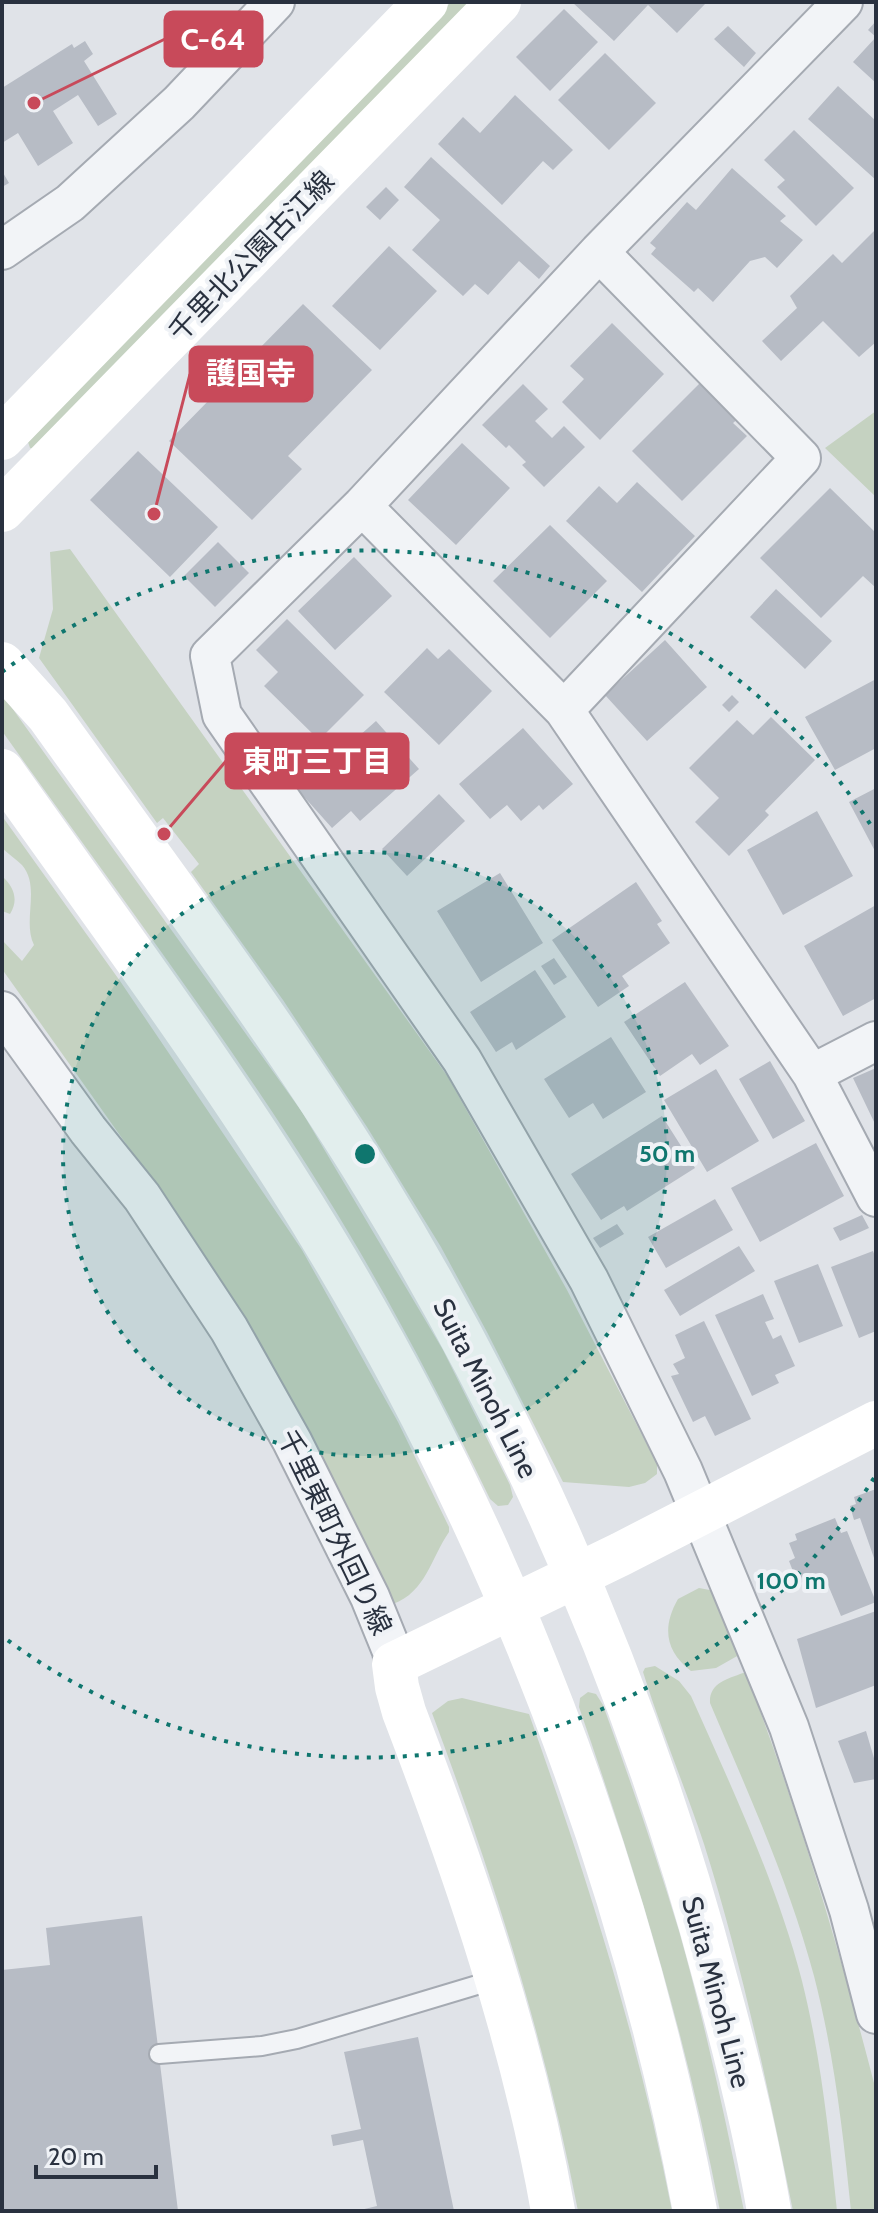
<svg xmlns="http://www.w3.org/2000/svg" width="878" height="2213" viewBox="0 0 878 2213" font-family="Cabin,'Noto Sans JP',sans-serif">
<rect width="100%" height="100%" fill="#e0e3e8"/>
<path fill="#c5d2c1" d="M451 2H473L36 449 30 448 28 442Z
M876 411V497L825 448Z
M70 549 448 1077 567 1290 657 1464V1474L645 1483 629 1487 563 1482 487 1332 441 1247 367 1127 283 1000 191 872 199 864 163 818 157 823 39 658 53 609 50 552Z
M2 694 302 1112 443 1350 510 1485 513 1497 508 1505 498 1506 490 1499C440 1395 386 1292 325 1194 226 1035 111 884 2 731Z
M2 816 120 981 302 1250 398 1422 449 1527V1532C431 1558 426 1592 393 1604L151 1179 2 969V940L22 961 34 945C22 921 41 887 22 865 16 859 8 854 2 848Z
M2 876C14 887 19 900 10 914L2 911Z
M699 1588 715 1591 739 1655 716 1668 691 1671C665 1651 662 1627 678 1599Z
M655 1666 679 1681 691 1696C732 1788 777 1884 802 1981 821 2057 829 2134 837 2211H793C768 2088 742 1964 704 1844 685 1787 661 1730 643 1672L645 1668Z
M743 1673H746C797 1808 838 1944 874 2083L876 2095V2211H851C843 2132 834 2053 814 1976 789 1882 748 1793 710 1703 709 1683 727 1679 743 1673Z
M588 1692 596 1694 603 1705C630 1780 656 1855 679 1931 705 2023 725 2117 744 2211H720C686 2036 637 1875 579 1707L580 1698Z
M462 1698 529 1714C587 1877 639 2041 672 2211H578C545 2040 493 1876 432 1713L448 1701Z"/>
<path fill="#b7bcc5" d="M572 2H703L705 4 677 33 648 5 614 41Z
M564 9 598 42 550 91 516 57Z
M876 21V83L853 62 876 37 868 30Z
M728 26 756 53 744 67 714 39Z
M85 41 93 54 84 61 117 114 98 126 78 95 53 111 73 143 38 166 18 133 2 143V88L72 44 74 48Z
M605 53 656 103 609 150 558 100Z
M838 86 876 121V180L808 119Z
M515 95 573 150 553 170 543 161 502 205 438 144 463 117 480 133Z
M794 130 854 188 816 226 777 187 785 180 764 160Z
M431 157 550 266 539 279 519 261 488 295 475 284 463 296 412 250 440 220 404 187Z
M732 168 786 216 780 221 803 240 777 268 765 257 750 261 713 302 698 288 694 292 651 254 656 248 650 243 687 202 696 210Z
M2 171 9 183 2 187Z
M386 187 399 200 380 220 366 207Z
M876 229V342L859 357 823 321 781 361 762 341 797 308 790 296 833 254 842 263Z
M389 246 437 291 380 350 332 306Z
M303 304 372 370 288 456 302 469 252 520 169 441Z
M612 323 664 374 600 440 562 402 584 379 570 366Z
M703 380 740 417 733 423 747 436 682 501 632 451Z
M523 384 548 409 535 421 552 438 564 426 585 447 544 487 522 465 526 462 509 445 506 448 482 425Z
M462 443 510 488 456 545 408 500Z
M138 451 218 527 170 577 90 500Z
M637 482 695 536 642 592 566 521 599 486 617 503Z
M830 488 876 533V588L863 576 821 618 760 558Z
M550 525 607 581 550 638 493 581Z
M218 542 249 573 215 607 184 576Z
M354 557 392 596 335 650 298 611Z
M776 589 832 641 805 669 750 617Z
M287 619 364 695 319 740 264 686 278 672 256 650Z
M665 640 707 687 647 741 605 695Z
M427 648 438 659 449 649 492 691 439 745 384 692Z
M876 679V748L835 770 805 717Z
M732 695 739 702 729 712 722 705Z
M771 717 815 760 765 811 769 815 729 856 695 822 719 798 689 768 737 720 753 735Z
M376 721 419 769 360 821 351 811 332 828 298 790Z
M523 728 573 784 543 810 539 805 521 821 507 805 490 819 459 784Z
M876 788V853L849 802Z
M439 794 465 821 407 876 382 849Z
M817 811 853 876 783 915 747 850Z
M500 873 543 943 481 982 437 911Z
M636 882 662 921 657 924 670 943 622 976 629 986 598 1007 552 940Z
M876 905V998L843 1016 804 946Z
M554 958 567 977 554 985 541 966Z
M535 970 566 1017 516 1050 512 1042 496 1052 470 1012Z
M685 982 729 1046 700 1065 692 1054 660 1076 624 1022Z
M611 1037 646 1092 603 1119 593 1103 569 1118 544 1079Z
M770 1061 805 1121 773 1139 739 1079Z
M876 1068V1126L853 1078Z
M716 1069 759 1141 707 1172 664 1100Z
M662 1116 695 1168 627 1211 624 1206 601 1220 571 1174Z
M816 1143 844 1196 760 1242 731 1188Z
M715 1199 733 1230 666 1268 648 1237Z
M862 1215 869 1228 840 1241 833 1228Z
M617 1224 624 1234 600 1248 593 1238Z
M739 1246 755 1271 680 1316 664 1290Z
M873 1251 876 1259V1331L859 1338 831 1267Z
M818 1264 843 1326 799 1343 774 1281Z
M763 1294 774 1319 765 1322 773 1339 781 1335 795 1366 775 1375 779 1383 752 1396 715 1315Z
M704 1321 751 1419 715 1436 705 1416 693 1422 671 1376 679 1374 673 1364 685 1358 675 1335Z
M876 1489V1557L874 1558 860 1518 854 1520 850 1506 856 1504 854 1497Z
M835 1518 841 1533 847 1531 876 1602 841 1616 823 1573 798 1584 789 1561 795 1558 789 1543 797 1540 795 1534Z
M876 1611V1685L816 1708 797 1639Z
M866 1731 876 1765V1779L854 1783 838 1741Z
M142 1916 178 2211H2V1970L50 1965 46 1928Z
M418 2037 454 2211H356L377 2206 363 2140 333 2146 331 2135 361 2129 344 2052Z"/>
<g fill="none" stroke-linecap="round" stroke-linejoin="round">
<defs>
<path id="lane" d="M159 2054 262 2046 297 2039 497 1979"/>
<path id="street" d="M843 2 599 252 362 506 210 656 222 715 462 1060 589 1280 683 1471 789 1727 849 1910 876 2014
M2 250 70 203 179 103 275 2
M362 506 564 710 812 1074 876 1197
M564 710 801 458 599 252
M2 1011 88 1130 142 1197 229 1329 292 1441 370 1597 392 1651 394 1664
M812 1074 876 1041"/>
</defs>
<use href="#lane" stroke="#a5aab2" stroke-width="22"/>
<use href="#street" stroke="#a5aab2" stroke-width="42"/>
<use href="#lane" stroke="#f2f4f7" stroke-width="18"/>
<use href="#street" stroke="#f2f4f7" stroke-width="38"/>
<path stroke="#fff" stroke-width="44" d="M2 438 426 2
M2 510 499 2
M2 664 48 715C159 870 275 1023 375 1186 526 1433 642 1701 716 1981 737 2057 756 2134 769 2211
M2 771C111 925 225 1077 323 1239 504 1537 631 1869 695 2211
M553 2211C523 2040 466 1874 404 1712L397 1687 394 1664 621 1554 876 1423"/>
</g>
<circle cx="365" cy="1154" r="302" fill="#0f766e" fill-opacity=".12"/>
<g fill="none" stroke="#0f766e" stroke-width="4" stroke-dasharray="4 8">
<circle cx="365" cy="1154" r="302"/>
<path d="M874 1478A603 603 0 0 1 2 1636M2 672A603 603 0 0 1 874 830"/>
</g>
<g text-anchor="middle" stroke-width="8" stroke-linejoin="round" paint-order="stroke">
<g font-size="28" fill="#29313f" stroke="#eff2f6">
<text transform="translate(251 256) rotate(-46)" y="10">千里北公園古江線</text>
<text transform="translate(486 1388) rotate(63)" y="10">Suita Minoh Line</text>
<text transform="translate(335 1532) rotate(64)" y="10">千里東町外回り線</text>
<text transform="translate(717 1992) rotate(75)" y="10">Suita Minoh Line</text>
</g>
</g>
<circle cx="365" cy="1154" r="12" fill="#0f766e" stroke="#eff2f6" stroke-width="4"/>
<g font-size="24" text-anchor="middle" font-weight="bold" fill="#0f766e" stroke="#eff2f6" stroke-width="8" stroke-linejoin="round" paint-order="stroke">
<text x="667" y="1162">50 m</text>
<text x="791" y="1589">100 m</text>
</g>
<path fill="none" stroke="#c84a5a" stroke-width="3" d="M34 103L165 39M154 514L190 374M164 834L226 761"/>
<g fill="#c84a5a" stroke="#eff2f6" stroke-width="3">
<circle cx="34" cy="103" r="8"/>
<circle cx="154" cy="514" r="8"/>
<circle cx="164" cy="834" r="8"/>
</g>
<g fill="#c84a5a" stroke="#c84a5a" stroke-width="3">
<rect x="165" y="12" width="97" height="54" rx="8"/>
<rect x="190" y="347" width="122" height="54" rx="8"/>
<rect x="226" y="734" width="182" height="54" rx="8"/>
</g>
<g font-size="30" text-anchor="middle" font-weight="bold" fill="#fff">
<text x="213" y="50">C-64</text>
<text x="251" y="384">護国寺</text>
<text x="317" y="772">東町三丁目</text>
</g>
<rect width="878" height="2213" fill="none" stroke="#29313f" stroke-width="8"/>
<path d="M36 2165v12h120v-12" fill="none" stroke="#29313f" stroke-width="4"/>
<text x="48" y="2165" font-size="24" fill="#29313f" stroke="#eff2f6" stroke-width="6" paint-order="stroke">20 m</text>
</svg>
